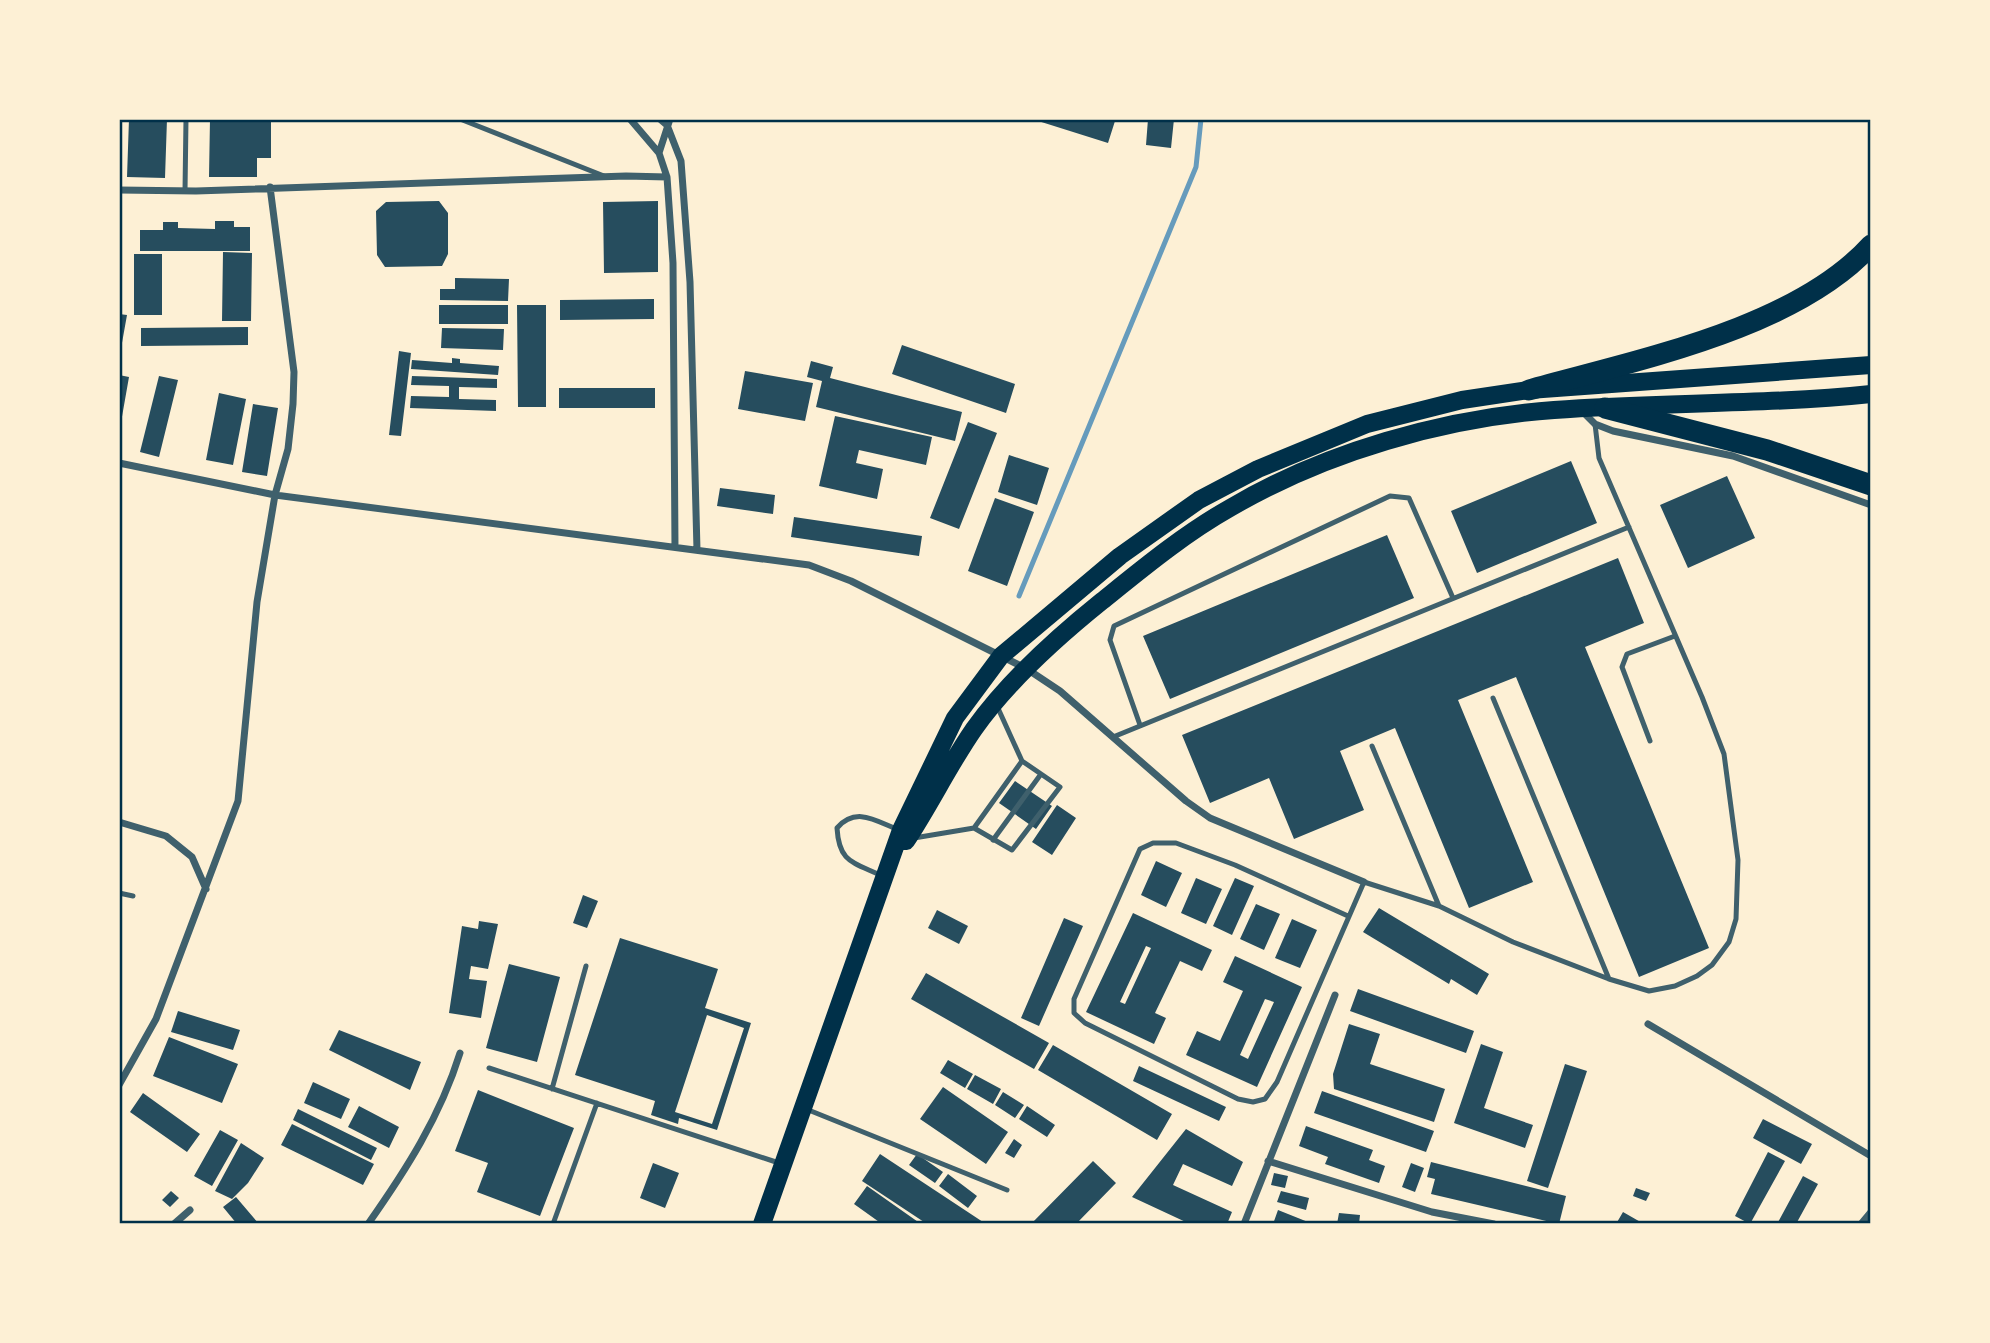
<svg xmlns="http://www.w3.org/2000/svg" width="1990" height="1343" viewBox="0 0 1990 1343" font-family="Poppins,sans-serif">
<rect width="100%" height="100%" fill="#fdf0d5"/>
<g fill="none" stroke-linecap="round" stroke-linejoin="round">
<path stroke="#669bbc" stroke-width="5" d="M1019 596 1196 167 1201 119"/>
</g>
<path fill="#264d5e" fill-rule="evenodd" d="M129 119H167L165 178 127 177Z
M210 119H271V158H257V177H209Z
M1107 119 1115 121 1108 143 1035 120Z
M1148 119H1174L1171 148 1146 145Z
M439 201 448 213V254L442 266 385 267 377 255 376 211 386 202Z
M658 201V272L604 273 603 202Z
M215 221H234V227H250V251H140V230H163V222H178V228L215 229Z
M223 252 252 253 251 321H222Z
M134 254H162V315H134Z
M455 278 509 279 508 301 440 300V289H455Z
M654 299V319L560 320V300Z
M439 305H508V324H439Z
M517 305H546V407H518Z
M119 314 127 315 120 354H119Z
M248 327V345L141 346V328Z
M442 328 504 329 503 350 441 348Z
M902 345 1015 384 1006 413 892 374Z
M399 351 411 353 401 436 389 435Z
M452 358 460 359V363L499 366 498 375 411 369 412 360 452 363Z
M811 361 833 367 830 378 962 412 955 441 816 407 822 381 807 377Z
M745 371 813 383 805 421 738 409Z
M119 375 129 377 120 428H119Z
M159 376 178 380 159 457 140 452Z
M412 376 497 379V388L459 387V399L496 400V411L410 408 411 396 449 397V386L411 385Z
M559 388H655V408H559Z
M219 393 246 399 233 465 206 460Z
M253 404 278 408 267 476 242 472Z
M835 416 932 437 926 465 859 450 856 463 883 469 877 499 819 486Z
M968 422 997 433 959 529 930 518Z
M1009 455 1049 468 1037 505 998 492Z
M1571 461 1597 523 1477 573 1451 511Z
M1727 476 1755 538 1688 568 1660 505Z
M720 488 775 495 773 514 717 506Z
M995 498 1034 512 1007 586 968 571Z
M794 517 922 536 919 556 791 537Z
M1387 535 1414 598 1170 699 1143 636Z
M1618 558 1644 623 1585 647 1709 948 1639 977 1516 677 1458 700 1533 882 1469 908 1395 728 1340 751 1364 810 1294 839 1269 778 1210 803 1182 735Z
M1015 781 1052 806 1036 829 999 803Z
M1057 805 1076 818 1052 855 1032 842Z
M1156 861 1182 873 1166 907 1141 895Z
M1196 878 1222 889 1206 924 1181 913Z
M1235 878 1254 886 1232 935 1213 926Z
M583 895 598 901 587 928 573 923Z
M1256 904 1280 914 1264 950 1240 939Z
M1379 908 1489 974 1477 995 1451 979 1449 984 1363 932Z
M937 910 968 926 959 944 928 928Z
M1133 913 1212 950 1202 971 1180 961 1155 1013 1166 1018 1154 1044 1086 1012ZM1146 946 1151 948 1125 1004 1120 1002Z
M1064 918 1083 926 1039 1026 1021 1018Z
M1292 919 1317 930 1300 968 1275 958Z
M479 921 498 924 488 969 471 966 469 979 487 981 481 1018 449 1013 462 926 478 929Z
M620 938 718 969 705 1008 751 1023 717 1130 679 1118 678 1124 651 1115 655 1101 575 1075ZM707 1015 744 1028 712 1124 675 1112Z
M1235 956 1302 987 1257 1087 1186 1055 1197 1031 1220 1041 1243 991 1223 982ZM1265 999 1274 1002 1248 1059 1240 1055Z
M509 964 560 977 537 1062 486 1048Z
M926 973 1049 1043 1034 1069 911 999Z
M1358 989 1474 1031 1466 1053 1350 1011Z
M178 1011 240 1030 233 1050 171 1032Z
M1349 1024 1380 1034 1370 1064 1445 1089 1434 1122 1334 1089 1333 1074Z
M339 1030 421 1062 410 1090 329 1050Z
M169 1037 238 1064 222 1103 153 1076Z
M1481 1044 1503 1052 1484 1108 1533 1125 1525 1148 1454 1123Z
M1053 1045 1172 1114 1157 1140 1038 1070Z
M948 1060 973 1074 965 1088 940 1073Z
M1565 1064 1587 1071 1548 1188 1527 1181Z
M1139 1066 1226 1107 1219 1121 1133 1081Z
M975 1075 1001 1089 993 1104 967 1089Z
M313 1082 350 1099 341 1119 304 1103Z
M943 1087 1008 1132 986 1164 920 1119Z
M478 1090 574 1128 540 1216 477 1192 488 1163 455 1151Z
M1322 1091 1434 1131 1426 1152 1314 1113Z
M1003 1092 1024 1105 1015 1118 995 1105Z
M143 1093 200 1134 187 1152 130 1112Z
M359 1106 399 1127 389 1148 348 1127Z
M1027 1106 1055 1125 1047 1137 1019 1119Z
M298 1109 377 1148 371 1160 293 1120Z
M1763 1119 1812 1144 1801 1164 1753 1138Z
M292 1124 374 1164 363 1185 281 1145Z
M1306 1126 1373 1150 1369 1160 1385 1166 1379 1183 1325 1164 1328 1157 1299 1146Z
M1186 1129 1243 1162 1232 1186 1183 1164 1173 1185 1232 1212 1227 1224H1190L1132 1197Z
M220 1130 238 1140 212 1186 194 1176Z
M1014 1139 1022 1145 1014 1158 1005 1153Z
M241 1143 264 1158 248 1183 232 1199 215 1191Z
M1768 1152 1785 1161 1750 1224 1735 1216Z
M880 1154 986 1224H927L862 1181Z
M917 1154 943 1172 935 1183 909 1165Z
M1093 1161 1116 1183 1076 1224H1031Z
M1431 1162 1566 1196 1559 1224 1431 1194 1435 1179 1427 1177Z
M653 1163 679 1173 665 1208 640 1198Z
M1411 1163 1424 1168 1415 1192 1402 1187Z
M1274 1173 1288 1176 1285 1188 1271 1185Z
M948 1174 977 1196 968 1208 939 1186Z
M1803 1176 1818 1184 1796 1224H1777Z
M867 1186 921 1224H882L854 1204Z
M1636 1188 1650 1193 1646 1201 1633 1196Z
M171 1191 179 1198 170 1207 162 1200Z
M1281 1191 1309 1198 1306 1210 1277 1202Z
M236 1197 259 1224H237L223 1207Z
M1278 1210 1313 1224H1273Z
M1623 1212 1644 1224H1616Z
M1339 1213 1360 1215 1359 1224H1337Z"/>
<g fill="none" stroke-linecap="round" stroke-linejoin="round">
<path stroke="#3f606c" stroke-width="5" d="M460 119 604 176
M185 191 186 119
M1493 698 1609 979
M1140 725 1110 640 1114 626 1390 496 1409 498 1453 598
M1113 737 1629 527
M1650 741 1622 667 1627 654 1675 636
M1372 746 1439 906
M974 828 1012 850 1060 787 1022 761
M914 838 974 828 1022 761 997 706
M993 840 1041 774
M880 875C852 862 839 862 837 828 856 806 876 821 899 830
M119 893 133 896
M1348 916 1235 865 1176 843H1153L1140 849 1074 999V1013L1085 1023 1238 1099 1253 1102 1265 1099 1277 1082 1364 882 1439 906 1513 942 1609 979 1649 991 1675 986 1697 976 1712 965 1729 942 1736 919 1738 860 1724 754 1702 697 1599 458 1595 424
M489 1068 779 1163
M552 1089 586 966
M806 1109 1007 1190
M553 1224 597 1103"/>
<path stroke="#3f606c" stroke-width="7" d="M630 119 659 153 667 177 673 263 675 547
M660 119 667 125 681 161 690 282 697 550
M659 153 670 119
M119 190 196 191 626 176 667 177
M1583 412 1595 424 1613 431 1733 456 1871 505
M119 463 275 495 809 565 851 581 1027 669 1060 691 1186 801 1210 818 1364 882
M119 822 166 836 192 857 206 889
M1648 1024 1871 1156
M119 1085 156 1019 238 801 257 602 275 495 288 449 293 404 294 372 270 187
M1268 1161 1432 1212 1494 1224
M174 1224 190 1210
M368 1224C406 1170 440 1117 460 1053
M1244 1224 1335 995
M1861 1224 1871 1212"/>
<path stroke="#003049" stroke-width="18" d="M906 841C930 805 949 765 974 729 1008 681 1056 638 1102 601 1143 568 1184 534 1230 508 1325 452 1444 418 1554 410 1659 402 1765 405 1871 394
M762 1224 901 830 955 718 1001 656 1120 556 1199 500 1258 469 1367 424 1462 400 1529 390 1871 365"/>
<path stroke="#003049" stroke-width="21" d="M1529 390C1636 360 1795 329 1871 245
M1605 408 1767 450 1871 485"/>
</g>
<rect width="1990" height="1343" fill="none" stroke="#fdf0d5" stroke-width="242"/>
<rect x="121" y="121" width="1748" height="1101" fill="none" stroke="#003049" stroke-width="2.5"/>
</svg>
